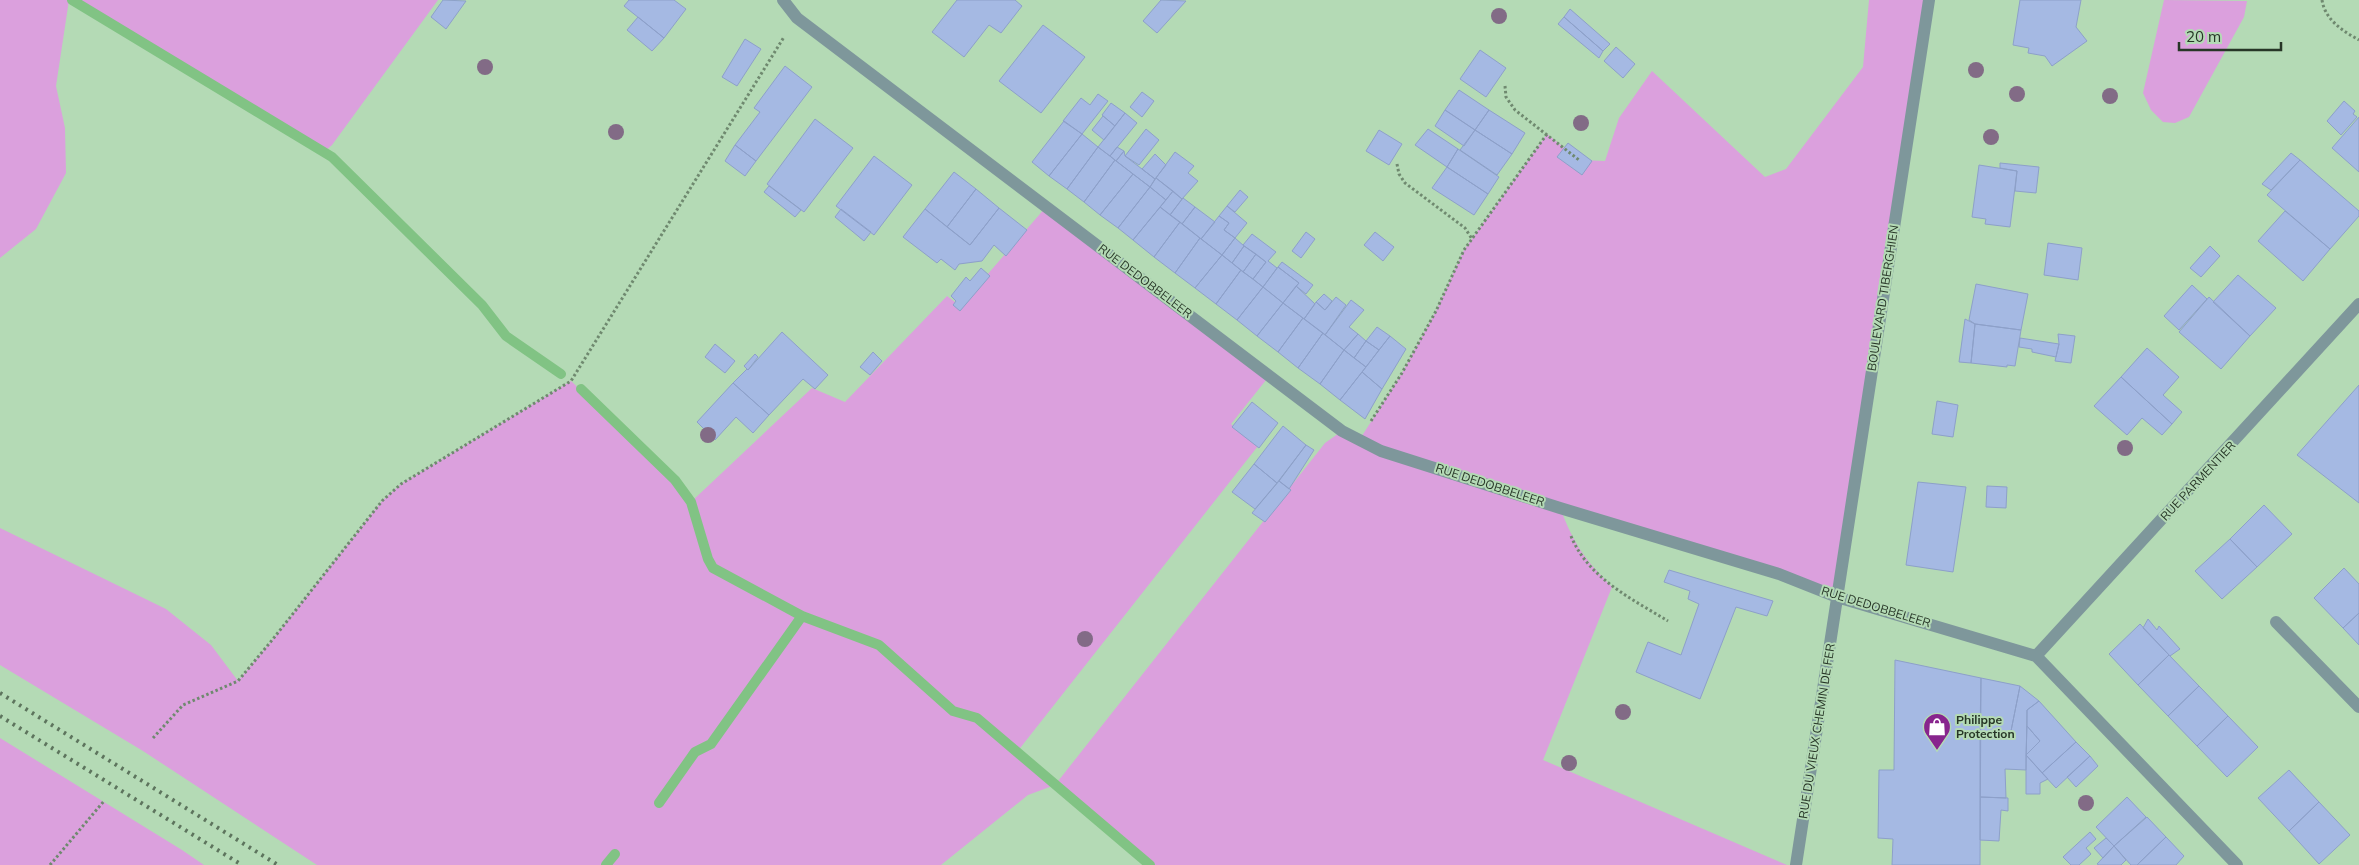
<svg xmlns="http://www.w3.org/2000/svg" width="2359" height="865" viewBox="0 0 2359 865" font-family="Mulish,sans-serif">
<rect width="100%" height="100%" fill="#b4dab5"/>
<path fill="#dba0dd" d="M0 0H69L56 86 65 128 66 173 36 229 0 258Z
M72 0H438L332 145 324 152Z
M1869 0H1929L1837 597 1560 508C1575 546 1584 558 1612 587L1543 760 1787 865H1150L1055 785 1028 795 941 865H317L143 751 0 665V528L166 609 211 645 238 681 273 639 382 501 401 484 571 381 675 480 691 502 812 388 845 402 947 296 960 306 1046 207 1270 375 1231 424 1258 446 1017 752 1055 785 1325 443 1342 431 1360 439 1402 373 1436 311 1464 250 1547 134 1579 160 1605 161 1619 118 1652 71 1765 177 1786 169 1863 67Z
M2164 0 2247 1 2244 17 2189 117 2175 123 2163 122 2151 110 2143 93Z
M0 738 182 850 204 865H0Z"/>
<g fill="none" stroke-linecap="round" stroke-linejoin="round">
<path stroke="#81c384" stroke-width="10" d="M72 0 332 157 482 305 506 336 561 374
M581 389 675 480 691 502 708 559 713 568 802 616 879 645 953 711 977 718 1150 865
M659 803 695 752 711 744 802 616
M606 865 615 854"/>
</g>
<path fill="#a5b9e3" stroke="#8da0c9" d="M443 0 466 1 446 29 431 17Z
M629 0H674L686 9 664 38 624 6Z
M957 0H1015L1022 6 1001 33 989 25 964 57 932 32Z
M1161 0 1186 1 1157 33 1143 21Z
M2020 0H2081L2076 27 2087 41 2052 66 2045 56 2028 53 2029 48 2013 45Z
M1570 9 1610 44 1603 51 1564 17Z
M638 17 664 38 652 51 627 30Z
M1564 17 1603 51 1599 58 1558 24Z
M1043 25 1085 57 1041 113 999 81Z
M745 39 761 49 737 86 722 77Z
M1616 47 1635 64 1623 78 1604 61Z
M1480 50 1506 68 1486 97 1460 79Z
M785 66 812 87 756 161 735 145 760 112 754 108Z
M1459 90 1489 110 1475 130 1445 110Z
M1142 92 1154 101 1142 117 1130 107Z
M1098 94 1108 101 1082 134 1063 121 1081 98 1090 105Z
M2344 101 2355 111 2353 114 2357 117 2341 135 2327 121Z
M1111 103 1125 113 1115 126 1102 115Z
M1445 110 1475 130 1464 146 1435 126Z
M1489 110 1525 133 1512 154 1475 130Z
M1125 113 1137 123 1110 156 1098 147Z
M1103 116 1115 126 1104 140 1092 130Z
M2359 117V172L2332 148Z
M815 119 853 148 804 212 767 184Z
M1064 121 1082 134 1049 176 1032 162Z
M1146 129 1159 140 1139 165 1125 156Z
M1428 129 1458 149 1447 167 1415 145Z
M1379 130 1402 144 1389 165 1366 151Z
M1475 130 1512 154 1497 175 1460 150Z
M1082 134 1098 147 1067 189 1049 176Z
M1568 143 1592 161 1582 175 1557 157Z
M735 145 756 161 745 176 725 161Z
M1098 147 1115 160 1084 202 1067 189Z
M1117 147 1124 151 1116 161 1110 156Z
M1458 149 1499 177 1488 194 1447 167Z
M1124 151 1125 156 1155 179 1150 187 1116 161Z
M1175 152 1194 166 1188 173 1198 181 1182 199 1156 178Z
M2291 153 2300 160 2271 190 2262 184Z
M1155 154 1166 165 1155 179 1142 169Z
M874 156 912 185 874 235 836 206Z
M1115 160 1133 174 1100 215 1084 202Z
M2300 160 2359 211V216L2330 249 2267 195Z
M2000 163 2039 167 2036 193 2015 191 2017 171 2000 168Z
M1979 165 2017 171 2010 227 1985 224 1986 219 1972 217Z
M1447 167 1488 194 1474 215 1432 188Z
M954 172 976 189 947 227 925 209Z
M1133 174 1150 187 1118 228 1100 215Z
M1156 178 1173 191 1166 200 1150 187Z
M769 186 801 210 795 217 764 192Z
M1150 187 1166 200 1133 240 1118 228Z
M976 189 999 208 970 245 947 227Z
M1240 190 1248 197 1235 212 1227 206Z
M1173 191 1182 199 1170 215 1160 207Z
M1183 198 1195 207 1182 224 1170 215Z
M1227 206 1247 223 1235 238 1224 230 1229 223 1219 216Z
M1160 207 1180 222 1154 257 1133 240Z
M1195 207 1215 222 1201 239 1182 224Z
M999 208 1027 230 1006 256 994 245 982 261 959 264 955 270 941 259 937 263 903 237 925 209 970 245Z
M841 209 871 232 864 241 835 217Z
M2285 211 2330 249 2303 281 2258 241Z
M1219 216 1229 223 1224 230 1235 238 1222 255 1201 239Z
M1180 222 1200 238 1175 273 1154 257Z
M1306 232 1315 239 1301 258 1292 251Z
M1375 232 1394 247 1383 261 1364 245Z
M1252 234 1276 252 1268 261 1277 268 1263 287 1253 279 1266 262 1243 245Z
M1200 238 1222 255 1195 288 1175 273Z
M1235 238 1244 246 1232 263 1222 255Z
M2048 243 2082 248 2078 280 2044 275Z
M1244 246 1256 254 1243 272 1232 263Z
M2210 246 2220 256 2201 277 2190 268Z
M1256 254 1266 262 1253 279 1243 272Z
M1222 255 1241 270 1216 304 1195 288Z
M1282 262 1313 285 1306 294 1296 286 1299 283 1278 267Z
M1278 267 1299 283 1283 303 1263 287Z
M981 268 990 276 960 311 953 305 956 301 951 296 966 277 970 281Z
M1241 270 1263 287 1237 320 1216 304Z
M2238 275 2276 308 2250 336 2213 302Z
M1976 284 2028 294 2021 330 1975 324 1969 320Z
M2192 285 2207 299 2179 330 2164 316Z
M1296 286 1315 304 1304 319 1283 303Z
M1263 287 1283 303 1257 336 1237 320Z
M1324 294 1332 301 1325 310 1316 302Z
M1336 297 1346 305 1325 335 1304 319 1316 302 1325 310Z
M2209 297 2250 336 2221 369 2179 332Z
M1351 300 1364 310 1349 327 1358 334 1344 350 1325 335Z
M1283 303 1303 318 1278 352 1257 336Z
M1303 318 1323 333 1298 368 1278 352Z
M1965 319 1975 324 1971 363 1959 362Z
M1975 324 2021 330 2015 366 2007 365V367L1971 363Z
M1377 327 1390 336 1379 350 1366 341Z
M782 332 828 375 815 389 803 379 769 415 733 383 747 369 748 370Z
M1323 333 1344 350 1320 384 1298 368Z
M1358 334 1366 341 1354 358 1344 350Z
M2058 334 2075 336 2071 363 2055 361 2059 344Z
M1390 336 1406 349 1382 389 1362 372Z
M2020 338 2059 344 2056 357 2032 352V349L2019 347Z
M1366 341 1379 350 1366 367 1354 358Z
M715 344 735 361 725 373 705 357Z
M2147 348 2179 377 2163 395 2182 412 2172 424 2121 377Z
M1344 350 1366 367 1340 400 1320 384Z
M873 352 882 361 870 375 860 367Z
M755 354 758 357 748 370 744 366Z
M1362 372 1382 389 1365 419 1340 400Z
M2121 377 2172 424 2162 435 2142 418 2127 435 2094 406Z
M733 383 769 415 753 433 736 417 715 440 697 422Z
M2359 385V503L2297 455Z
M1937 401 1958 405 1953 437 1932 434Z
M1252 402 1278 423 1259 448 1232 427Z
M1283 426 1306 445 1277 483 1254 464Z
M1306 445 1314 450 1289 489 1279 481Z
M1254 464 1277 483 1255 509 1232 492Z
M1279 481 1291 490 1265 522 1252 513Z
M1918 482 1966 487 1953 572 1906 565Z
M1987 486 2007 487 2006 508 1986 507Z
M2264 505 2292 534 2257 567 2230 539Z
M2230 539 2257 567 2222 599 2195 571Z
M2344 568 2359 584V613L2343 628 2314 598Z
M1669 570 1773 601 1767 616 1736 607 1700 699 1636 672 1648 642 1681 655 1699 604 1688 599 1690 591 1664 582Z
M2359 613V645L2343 628Z
M2148 619 2157 630 2159 626 2180 649 2170 656 2143 628Z
M2140 624 2169 655 2138 685 2109 654Z
M2169 655 2199 686 2168 716 2138 685Z
M1895 660 1981 678 1980 865H1892L1893 839 1878 838 1879 770H1894Z
M1981 678 2020 686 2010 736 1980 732Z
M2020 686 2039 701 2027 710 2026 770 2005 769 2006 798 1980 797V732L2010 736Z
M2199 686 2228 716 2197 746 2168 716Z
M2039 701 2076 742 2042 773 2026 755 2040 741 2027 726V710Z
M2228 716 2258 747 2227 777 2197 746Z
M2027 726 2040 741 2026 755Z
M2076 742 2090 756 2056 788 2042 773Z
M2026 755 2048 779 2040 783V794H2026Z
M2090 756 2098 766 2076 787 2067 777Z
M2289 770 2319 802 2289 831 2258 798Z
M1980 797 2008 798V811L2001 810 1999 841 1980 840Z
M2127 797 2146 817 2114 846 2096 827Z
M2319 802 2350 835 2319 864 2289 831Z
M2147 817 2166 837 2137 865H2131L2114 846Z
M2090 832 2096 839 2086 848 2091 854 2079 865H2071L2063 857Z
M2166 837 2184 856 2176 865H2137Z
M2106 838 2114 846 2103 858 2094 848Z
M2114 846 2126 860 2121 865H2099L2097 864Z"/>
<g fill="none" stroke-linecap="round" stroke-linejoin="round">
<path stroke="#6f896f" stroke-width="3" stroke-dasharray="2.5 2.5" stroke-linecap="butt" d="M2322 0C2325 20 2343 31 2359 40
M1505 86 1506 97 1515 110 1579 160
M1397 164 1399 174 1405 183 1465 228 1472 239
M1371 421 1402 373 1436 311 1464 250 1547 134
M1571 536C1588 578 1632 599 1668 621
M153 738 183 705 238 681 273 639 382 501 401 484 571 381 784 37
M50 865 104 801"/>
<path stroke="#7e979b" stroke-width="12" d="M783 0 797 18 1342 431 1381 451 1560 508 1779 574 1837 597 2036 656 2237 865
M2276 622 2359 707
M2036 656 2359 304
M1796 865 1929 0"/>
<path stroke="#5d745d" stroke-width="4" stroke-dasharray="2.5 5" stroke-linecap="butt" d="M0 693 278 865
M0 716 242 865"/>
</g>
<g fill="#826b86">
<circle cx="1499" cy="16" r="8"/>
<circle cx="485" cy="67" r="8"/>
<circle cx="1976" cy="70" r="8"/>
<circle cx="2017" cy="94" r="8"/>
<circle cx="2110" cy="96" r="8"/>
<circle cx="1581" cy="123" r="8"/>
<circle cx="616" cy="132" r="8"/>
<circle cx="1991" cy="137" r="8"/>
<circle cx="708" cy="435" r="8"/>
<circle cx="2125" cy="448" r="8"/>
<circle cx="1085" cy="639" r="8"/>
<circle cx="1623" cy="712" r="8"/>
<circle cx="1569" cy="763" r="8"/>
<circle cx="2086" cy="803" r="8"/>
</g>
<defs>
<symbol id="shop-pin" viewBox="-11 -11 22 30"><path d="M0 17L-7.5 6A9.5 9.5 0 1 1 7.5 6Z" fill="#88258d" stroke="#b4dab5"/><path d="M-5-2.5h2.3a2.7 3.5 0 0 1 5.4 0H5L5.5 6h-11ZM-1.5-2.5h3a1.5 2.3 0 0 0-3 0Z" fill="#fff"/></symbol>
</defs>
<g fill-rule="evenodd">
<use href="#shop-pin" x="1921" y="711" width="32" height="43"/>
</g>
<g text-anchor="middle" stroke-width="4" stroke-linejoin="round" paint-order="stroke">
<g font-size="12" fill="#273627" stroke="#b4dab5">
<text transform="translate(1145 281) rotate(37)" y="4">RUE DEDOBBELEER</text>
<text transform="translate(1883 298) rotate(-81)" y="4">BOULEVARD TIBERGHIEN</text>
<text transform="translate(2198 481) rotate(-47)" y="4">RUE PARMENTIER</text>
<text transform="translate(1490 485) rotate(18)" y="4">RUE DEDOBBELEER</text>
<text transform="translate(1876 607) rotate(17)" y="4">RUE DEDOBBELEER</text>
<text transform="translate(1817 731) rotate(-81)" y="4">RUE DU VIEUX CHEMIN DE FER</text>
</g>
<g font-size="12" font-weight="bold" fill="#273627" stroke="#b4dab5" text-anchor="start">
<text x="1956" y="724">Philippe<tspan x="1956" dy="14">Protection</tspan></text>
</g>
</g>
<path d="M2179 42v8h102v-8" fill="none" stroke="#273627" stroke-width="2.5"/>
<text x="2186" y="42" font-size="15" fill="#273627" stroke="#b4dab5" stroke-width="4" paint-order="stroke">20 m</text>
</svg>
